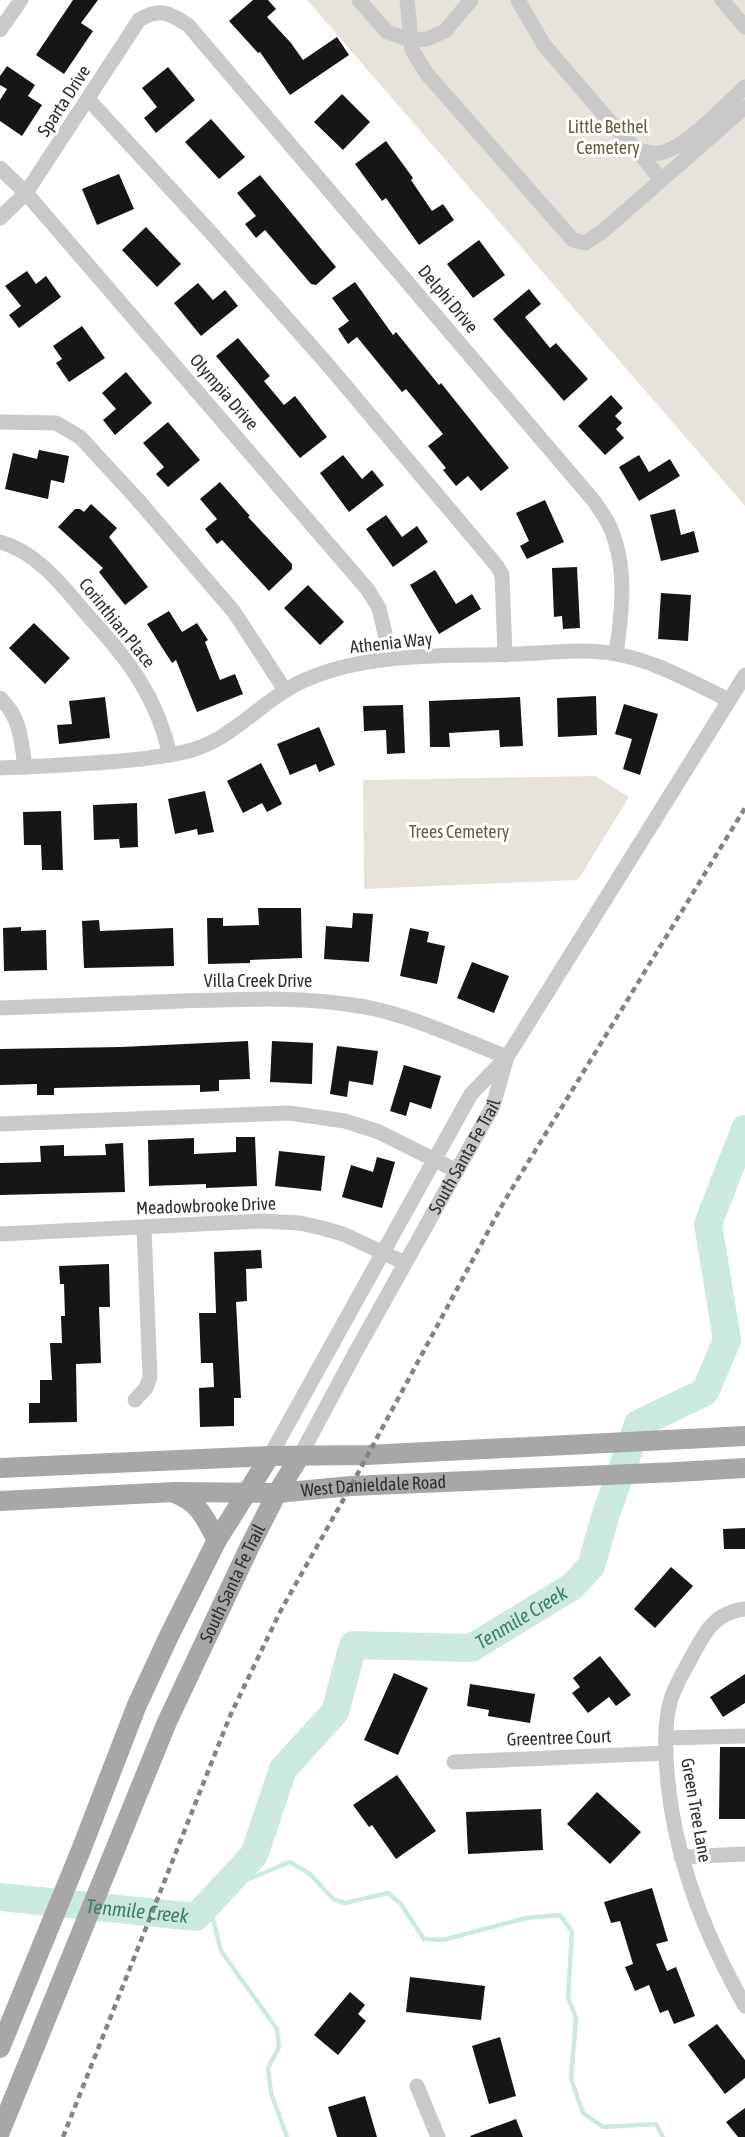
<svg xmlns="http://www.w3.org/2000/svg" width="745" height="2137" viewBox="0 0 745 2137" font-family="'Asap Condensed',sans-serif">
<rect width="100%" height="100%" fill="#fff"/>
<path fill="#e8e3da" d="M307 0H745V506Z
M595 776 629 797 578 880 364 889 363 780Z"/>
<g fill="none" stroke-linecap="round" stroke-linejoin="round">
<path stroke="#cbeadd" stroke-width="4.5" d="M222 1890 290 1862 310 1874 333 1899 345 1903 388 1893 401 1904 424 1939 443 1940 526 1918 560 1915 572 1932 568 1997 576 2018 571 2079 583 2113 603 2127 656 2124 663 2137
M209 1904 221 1951 277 2029 279 2047 268 2068 271 2093 287 2137"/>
<path stroke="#cbeadd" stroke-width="28" id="s1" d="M0 1897 196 1917 254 1855 283 1769 335 1712 353 1645 471 1648 573 1586 591 1566 606 1514 638 1424 705 1392 727 1340 708 1224 745 1129"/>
</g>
<path fill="#161616" d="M73 0H98L81 23 93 31 64 74 36 55Z
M253 0H268L276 9 267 17 291 43 303 60 337 37 349 55 290 95 260 52 258 53 229 21Z
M7 66 35 85 28 96 42 105 22 136 0 121V100L7 89 0 85V76Z
M168 67 195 100 156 133 144 118 157 107 142 88Z
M342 94 370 122 343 150 314 122Z
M211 119 245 157 219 179 185 142Z
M386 141 413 178 411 180 432 211 443 204 454 220 419 245 386 198 382 201 355 164Z
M119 174 134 209 97 225 82 189Z
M260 175 336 267 316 285 311 284 265 230 256 238 245 224 256 216 237 193Z
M146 227 181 264 157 287 122 250Z
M479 240 505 275 473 298 447 264Z
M27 271 36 284 46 276 61 297 19 328 9 315 21 306 5 286Z
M355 282 393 335 396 332 439 385 441 383 509 468 481 491 468 476 456 486 443 470 446 468 428 446 443 434 406 389 402 392 357 337 348 344 338 329 349 321 332 298Z
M198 283 213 300 225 290 238 306 201 336 174 303Z
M529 289 541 304 525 317 550 348 556 343 588 379 564 401 493 319Z
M82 326 105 358 69 382 56 363 62 359 53 346Z
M238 338 270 376 264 381 284 405 295 396 327 437 300 458 216 356Z
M126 372 152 403 115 435 103 420 116 409 102 393Z
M611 395 623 408 615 416 622 423 616 429 624 438 605 455 578 426Z
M168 422 200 460 168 487 156 474 164 467 143 443Z
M39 450 69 456 64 483 51 480 48 499 5 489 13 453 37 459Z
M343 455 362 479 372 470 384 485 349 512 320 473Z
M639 455 649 472 670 459 680 476 639 501 619 467Z
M220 482 250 516 248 517 292 564V569L269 591 222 540 217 544 205 529 217 519 200 499Z
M545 500 564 542 527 559 520 546 529 541 516 513Z
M91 504 117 528 109 537 148 587 125 605 99 572 103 568 58 527 75 509H80L84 512Z
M675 509 681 535 694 531 699 552 661 561 650 515Z
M386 515 402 537 417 526 428 542 393 567 366 529Z
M577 567 580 628 563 629 562 616 554 617 552 568Z
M435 570 456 604 472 594 481 609 439 634 410 585Z
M308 585 344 622 320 645 284 608Z
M661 593 691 595 688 641 658 639Z
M169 611 182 632 197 623 208 640 205 642 220 680 235 674 243 694 197 712 176 660 172 663 147 624Z
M34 623 70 658 45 684 9 648Z
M596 696 597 735 558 737 557 698Z
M105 697 110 738 59 744 57 725 72 724 69 701Z
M520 697 523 746 500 747 499 730 449 733 450 747H430L429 701Z
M624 704 658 714 640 775 623 769 632 739 615 734Z
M403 705 405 753 387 754 386 730 364 731 363 706Z
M319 727 335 765 319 772 316 764 290 775 277 744Z
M261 763 282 804 267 812 262 803 243 813 227 781Z
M205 791 214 832 198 835 197 829 175 834 168 799Z
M137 803 138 847 120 848 119 839 94 840 93 805Z
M61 811 63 870H42L41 845H24L23 812Z
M258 908H301L302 958 250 960V963L208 964 207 918H223V926L259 925Z
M353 913 373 914 369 962 324 959 326 926 352 928Z
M99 920 100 931 173 928 174 966 84 968 82 921Z
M21 927V931L46 930 47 970 4 971 3 928Z
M410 928 429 932 427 942 445 946 437 984 400 976Z
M472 962 509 976 494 1013 457 998Z
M248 1041 250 1079 219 1080V1091L200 1092V1085L138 1086 54 1088V1095H37V1084L0 1085V1049L121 1047Z
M272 1041 313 1043 312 1084 270 1082Z
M337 1046 378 1051 373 1085 349 1081 347 1097 330 1094Z
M404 1065 441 1076 431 1109 410 1102 406 1116 390 1111Z
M236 1137H255L257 1186 206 1188V1184L149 1186 148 1140 194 1138V1154L236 1152Z
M123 1143 125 1192 0 1195V1163L41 1162 40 1146 64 1145V1156L106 1155 105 1144Z
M279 1151 325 1156 321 1191 275 1186Z
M377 1157 395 1162 382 1208 342 1197 351 1165 373 1172Z
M261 1250 262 1268 246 1269 247 1301 236 1302 241 1398H234V1426L200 1427 199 1388 214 1387 213 1363H201L199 1313H216L214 1252Z
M109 1264 110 1307H99L101 1363 76 1364 77 1422 29 1423V1403H40V1380H52L50 1343H62L61 1316H65L64 1284H60L59 1266Z
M745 1528V1549H724L723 1529Z
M671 1567 693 1586 655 1628 634 1609Z
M600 1656 631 1695 616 1706 609 1697 588 1713 572 1693 580 1687 573 1678Z
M394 1673 428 1688 398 1755 364 1740Z
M745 1674V1703L723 1717 710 1697Z
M470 1684 535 1694 530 1723 488 1716 489 1710 467 1706Z
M720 1747H745V1819H719Z
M397 1775 436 1831 396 1859 372 1825 369 1827 353 1805Z
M597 1792 641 1832 610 1864 567 1824Z
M541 1809 543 1850 468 1854 466 1812Z
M652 1888 668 1941 656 1944 667 1971 676 1967 695 2016 674 2024 668 2010 660 2013 649 1985 635 1991 625 1967 633 1964 620 1921 611 1923 604 1902Z
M410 1977 485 1986 481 2020 406 2012Z
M350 1992 365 2005 358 2014 366 2021 338 2055 314 2035Z
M717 2024 745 2060V2078L725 2094 688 2045Z
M500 2037 516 2096 489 2104 472 2046Z
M365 2096 377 2137H337L328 2107Z
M745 2108V2137H738L726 2122Z
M516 2119 523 2137H471L470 2136Z"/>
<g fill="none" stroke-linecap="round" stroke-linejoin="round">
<g stroke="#c9c9c9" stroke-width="15">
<path d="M359 0 387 32 411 40 427 39 445 31 471 0"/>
<path d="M407 0 412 50 427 74 573 240 585 243 603 231 745 107"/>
<path d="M518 0 544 45 618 131 637 150 661 180"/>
<path d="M722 0 745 27"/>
<path d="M0 30 21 0"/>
<path d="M88 99 213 235 328 365 497 566 502 575 505 655"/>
<path d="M637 150C645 151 653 154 660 153 686 148 724 106 745 87"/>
<path d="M0 168 26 193 368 590 379 608 391 659"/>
<path d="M0 218 26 193 139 20C160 7 169 13 188 25L594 501C599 509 605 516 609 525 628 565 622 612 616 654"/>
<path d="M0 422 56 423 80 437 138 500 234 612 285 690"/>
<path d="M0 542C38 552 65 589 90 618 108 638 127 659 141 683 155 706 164 729 170 755"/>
<path d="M0 698C21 718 21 740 25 767"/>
<path d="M0 768C47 766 94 764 141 759 160 756 180 755 198 748 239 733 266 697 305 680 371 651 446 657 516 654 548 653 584 648 616 654 656 661 693 683 729 700"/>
<path d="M0 1008C61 1006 122 1003 183 1001 243 999 305 996 365 1007 410 1015 463 1040 507 1057"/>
<path d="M0 1124 289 1113 345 1121 379 1132 457 1171"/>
<path d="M0 1234 261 1221 300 1223 322 1228 343 1234 405 1263"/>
<path d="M135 1400 146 1388 150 1377 144 1228"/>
<path d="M270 1456 471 1094 507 1057 745 675"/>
<path id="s2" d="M300 1456 354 1355 493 1106 506 1060"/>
<path d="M745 1609C715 1612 704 1633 691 1658 684 1671 676 1684 671 1699 664 1721 665 1747 667 1771 673 1855 704 1934 745 2006"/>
<path d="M666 1738 745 1736"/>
<path d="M454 1762 666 1753"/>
<path d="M681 1857 745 1854"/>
<path d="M417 2086 438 2137"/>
</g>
<g stroke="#a7a7a7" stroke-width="20">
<path d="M0 1468 270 1456 367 1455 745 1436"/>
<path d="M174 1493C200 1503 204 1517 217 1540"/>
<path id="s3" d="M0 1501 174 1492 277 1493 351 1486 677 1472 745 1468"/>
<path d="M0 2048 81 1850 137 1705 169 1636 217 1540 270 1456"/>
<path id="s4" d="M0 2132 167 1722 250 1546 277 1493 300 1456"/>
</g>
<path stroke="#848484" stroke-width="4.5" stroke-dasharray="6 4.5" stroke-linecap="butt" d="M63 2137 230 1716 280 1612 351 1486 505 1200 745 808"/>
</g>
<g text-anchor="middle" stroke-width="6" stroke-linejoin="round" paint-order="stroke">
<g font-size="18" fill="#2f2f2f" stroke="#fff">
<text transform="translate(64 101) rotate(-57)" y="6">Sparta Drive</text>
<text transform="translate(448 299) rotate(50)" y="6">Delphi Drive</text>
<text transform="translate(224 392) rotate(49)" y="6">Olympia Drive</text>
<text transform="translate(117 623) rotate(51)" y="6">Corinthian Place</text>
<text transform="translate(391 643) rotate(-6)" y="6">Athenia Way</text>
<text x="258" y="987">Villa Creek Drive</text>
<text dy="6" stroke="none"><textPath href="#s2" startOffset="342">South Santa Fe Trail</textPath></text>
<text transform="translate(206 1206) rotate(-2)" y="6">Meadowbrooke Drive</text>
<text dy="6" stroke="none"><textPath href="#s3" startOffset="374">West Danieldale Road</textPath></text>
<text dy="6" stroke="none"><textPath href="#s4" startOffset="596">South Santa Fe Trail</textPath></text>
<text transform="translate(559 1738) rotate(-2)" y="6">Greentree Court</text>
<text transform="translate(696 1810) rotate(80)" y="6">Green Tree Lane</text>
</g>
<g font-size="18" fill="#685d3f" stroke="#fff">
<text x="608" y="133">Little Bethel<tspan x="608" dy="21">Cemetery</tspan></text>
<text x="459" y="838">Trees Cemetery</text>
</g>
<g font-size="20" font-style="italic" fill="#3c8064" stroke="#fff">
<text dy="7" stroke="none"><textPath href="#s1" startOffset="696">Tenmile Creek</textPath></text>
<text dy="7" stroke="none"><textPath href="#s1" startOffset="138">Tenmile Creek</textPath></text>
</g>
</g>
</svg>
